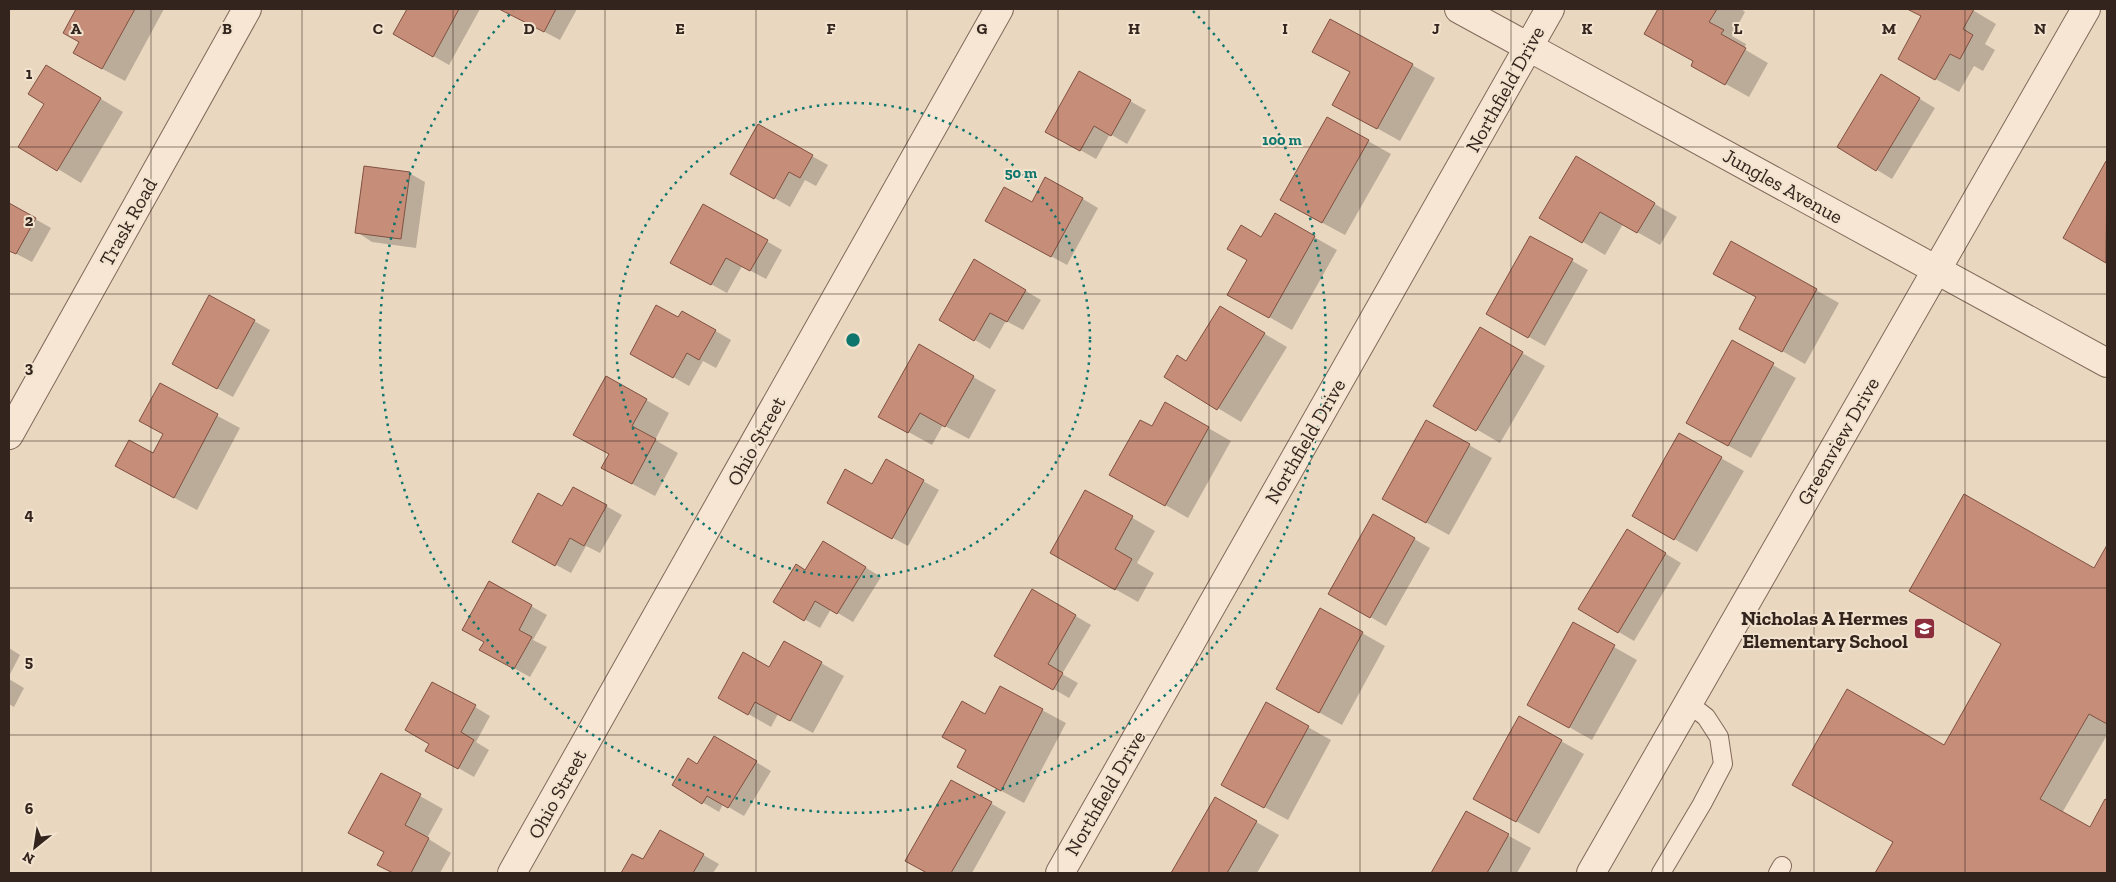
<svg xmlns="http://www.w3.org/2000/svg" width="2116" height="882" viewBox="0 0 2116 882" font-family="'Zilla Slab',serif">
<rect width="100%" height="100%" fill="#ead7c0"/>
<path fill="#0003" d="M77 9H164L125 81 97 66 80 42 64 33Z
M409 9H480L449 65 395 34Z
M501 9H577L560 40Z
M1660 9H1741L1745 12 1732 36 1746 44 1744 49 1768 63 1749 97 1692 65 1695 61 1646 33Z
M1910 9H1971L1996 24 1985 44 1995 50 1983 71 1974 66 1959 92 1899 59 1923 16Z
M1412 65 1435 78 1400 141 1357 117Z
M1080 73 1146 110 1127 144 1110 134 1096 159 1047 131Z
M1881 76 1935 108 1892 179 1839 147Z
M69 80 123 112 81 183 20 146Z
M758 126 828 165 816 186 805 180 790 207 732 174Z
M1368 141 1391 154 1345 235 1304 213Z
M1577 158 1677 217 1660 245 1623 224 1605 255 1541 217Z
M2106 163H2107V262L2064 238Z
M409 173 425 182 416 248 372 242 357 232Z
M1083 199 1098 208 1067 265 1003 230 1032 204Z
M9 204 51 228 32 262 9 250Z
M703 205 782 250 766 279 742 266 727 293 687 271Z
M1275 215 1337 250 1292 330 1229 294Z
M1531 237 1588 270 1545 346 1488 314Z
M975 261 1041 300 1023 330 1006 321 990 349 940 319Z
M1816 290 1839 303 1805 364 1764 341Z
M683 312 731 340 716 368 703 361 689 386 647 362Z
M254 321 270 330 233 397 189 373Z
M1243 321 1287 347 1241 422 1166 377Z
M1480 329 1545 366 1500 443 1435 405Z
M1732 342 1796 378 1751 458 1710 436Z
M919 346 996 390 969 439 943 425 932 445 903 429Z
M606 377 669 413 655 440 678 453 655 496 625 480 609 456Z
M160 385 240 428 197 510 139 479 165 434Z
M1166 404 1231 441 1188 518 1134 487 1153 428Z
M1680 435 1744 471 1697 552 1634 516Z
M1469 445 1492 458 1449 535 1407 512Z
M923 481 939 490 908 546 844 512Z
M1086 491 1155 531 1137 563 1154 573 1138 602 1074 566Z
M606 506 622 515 600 553 586 546 571 573 529 550 562 508Z
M1374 516 1430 548 1386 626 1329 593Z
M1643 540 1681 563 1634 641 1580 609Z
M2107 547V735L2062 813 2090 828 2106 801 2107 802V873H1876L1944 746 2094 570Z
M839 551 881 577 853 622 831 609 820 628 804 619 806 571Z
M1033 591 1091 625 1062 674 1078 683 1069 698 995 655Z
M531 606 547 615 533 640 547 647 530 677 481 650Z
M1573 624 1637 660 1592 740 1551 717Z
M1362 633 1385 646 1342 725 1300 702Z
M9 648 20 655 9 676Z
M821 663 844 676 813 733 778 714 771 727 719 697 770 669Z
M9 679 24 688 14 707 9 704Z
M1001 688 1066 723 1024 803 981 780 986 716Z
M1267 704 1331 740 1288 820 1246 797Z
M475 707 490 716 476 742 489 750 474 777 427 750Z
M1520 718 1584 754 1539 834 1475 798Z
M714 737 771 771 744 816 723 804 719 812 673 785 698 765Z
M952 781 1006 812 972 873H929L907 861Z
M420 796 443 809 427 838 451 853 440 873H395L379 864 385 852 350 833Z
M1216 799 1279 835 1257 873H1172Z
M1467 813 1531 848 1517 873H1433Z
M661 831 719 864 713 873H623L633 855 644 861Z"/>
<path fill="#c68d79" stroke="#805141" d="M76 9H135L102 69 73 53 79 42 63 33Z
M407 9H459L433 57 393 34Z
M499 9H556L544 32Z
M1658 9H1717L1709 22 1724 30 1721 34 1746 48 1725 85 1691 66 1693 61 1644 34Z
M1907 9H1974L1963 29 1973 35 1960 59 1950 54 1935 80 1898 59 1921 16Z
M1330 19 1413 64 1377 129 1332 105 1350 72 1312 52Z
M46 65 101 98 57 171 18 147 44 104 28 94Z
M1079 71 1131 100 1111 136 1094 126 1080 151 1045 132Z
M1881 74 1920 98 1876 171 1837 147Z
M1327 117 1369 140 1322 223 1280 200Z
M758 124 813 155 800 178 789 172 774 199 730 174Z
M1576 156 1655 203 1637 233 1600 212 1582 243 1539 218Z
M2106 161 2107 162 2106 263 2063 238Z
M364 166 410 172 401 239 355 233Z
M1045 177 1083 198 1051 257 985 221 1004 187 1032 202Z
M9 203 36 218 16 254 9 251Z
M703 204 768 240 750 271 726 258 711 285 670 263Z
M1275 213 1315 236 1269 318 1227 295 1247 260 1227 249 1241 225 1261 237Z
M1530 236 1573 259 1528 338 1486 314Z
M1731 241 1817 289 1782 352 1739 329 1756 297 1713 274Z
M974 259 1026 290 1007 322 990 313 974 341 939 320Z
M209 295 255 320 217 389 172 364Z
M656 305 678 317 682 311 716 330 699 360 687 353 673 378 630 354Z
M1220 306 1265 333 1217 410 1164 377 1177 355 1186 361Z
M1480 327 1523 352 1476 431 1433 406Z
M1732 340 1774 363 1728 446 1686 423Z
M919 344 974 376 945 427 920 413 908 433 878 417Z
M606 376 647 399 632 426 656 439 632 484 601 468 609 454 573 435Z
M160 383 218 414 174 498 115 466 129 440 153 453 163 434 139 421Z
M1165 402 1209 427 1165 506 1109 475 1140 420 1152 426Z
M1426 420 1470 444 1426 523 1382 499Z
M1679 433 1722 457 1674 540 1632 516Z
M886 459 924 480 892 539 827 503 845 469 872 484Z
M573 487 607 505 584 546 570 538 555 566 512 542 538 493 562 506Z
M1085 490 1133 516 1115 549 1132 559 1115 590 1050 553Z
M1964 494 2094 568 2107 545V724L2089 714 2040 799 2090 827 2105 799 2107 800V873H1875L1893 842 1792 785 1847 689 1944 745 2001 644 1909 591Z
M1373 514 1415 538 1370 618 1328 594Z
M1627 529 1666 553 1618 633 1578 609Z
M823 541 866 567 837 614 815 601 804 621 773 602 796 564 805 570Z
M489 581 532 605 519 630 532 637 514 669 479 650 484 642 462 630Z
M1032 589 1076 615 1048 664 1063 673 1053 690 994 656Z
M1320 608 1363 632 1319 713 1276 689Z
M1573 622 1615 645 1569 728 1527 705Z
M784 641 822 662 790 721 755 702 748 715 718 698 743 652 769 667Z
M432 682 476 705 461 732 474 740 458 769 425 751 429 744 405 730Z
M1000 686 1043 709 1001 791 957 767 966 750 942 737 962 701 985 714Z
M1266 702 1309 726 1264 808 1221 785Z
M1519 716 1562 740 1516 822 1473 799Z
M714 736 757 761 728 808 707 796 702 804 672 785 688 758 697 764Z
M381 773 421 794 405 825 429 838 411 873H393L377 865 384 852 348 833Z
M951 780 992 802 951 873H927L905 861Z
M1215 797 1257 821 1227 873H1171Z
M1466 811 1509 834 1487 873H1431Z
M660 830 704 854 693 873H621L632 854 643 859Z"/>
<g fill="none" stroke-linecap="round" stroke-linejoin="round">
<defs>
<path id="lane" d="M1661 873 1702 804 1723 764 1719 737 1706 717 1688 703
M1778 873 1782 866"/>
<path id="street" d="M1459 9 2107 363
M9 435 247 9
M512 873 999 9
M1060 873 1550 9
M1591 873 2086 9"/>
</defs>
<use href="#lane" stroke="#82695a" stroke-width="20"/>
<use href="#street" stroke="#82695a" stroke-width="30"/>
<use href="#lane" stroke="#f6e6d3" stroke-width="18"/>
<use href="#street" stroke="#f6e6d3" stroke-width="28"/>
</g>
<path fill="none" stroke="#33241d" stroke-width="1" stroke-opacity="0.55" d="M151 9V873M302 9V873M453 9V873M605 9V873M756 9V873M907 9V873M1058 9V873M1209 9V873M1360 9V873M1511 9V873M1663 9V873M1814 9V873M1965 9V873M9 147H2107M9 294H2107M9 441H2107M9 588H2107M9 735H2107"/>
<g fill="none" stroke="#0f766e" stroke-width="2.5" stroke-dasharray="2.5 5">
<circle cx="853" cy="340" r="237"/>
<path d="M1193 11A473 473 0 1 1 513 11"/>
</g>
<defs>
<symbol id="school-square" viewBox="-11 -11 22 22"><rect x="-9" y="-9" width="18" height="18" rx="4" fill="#8d2e3d" stroke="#f2e3cf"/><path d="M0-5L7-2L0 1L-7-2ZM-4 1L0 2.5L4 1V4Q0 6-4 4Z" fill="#fff"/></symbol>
</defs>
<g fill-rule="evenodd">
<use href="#school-square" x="1912" y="616" width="25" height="25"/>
</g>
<g text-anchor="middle" stroke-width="4" stroke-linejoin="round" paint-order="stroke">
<g font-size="20" fill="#33241d" stroke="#f2e3cf">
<text transform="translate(1505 89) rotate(-61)" y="7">Northfield Drive</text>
<text transform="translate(1783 186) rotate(29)" y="7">Jungles Avenue</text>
<text transform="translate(128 222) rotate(-61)" y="7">Trask Road</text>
<text transform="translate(756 441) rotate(-61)" y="7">Ohio Street</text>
<text transform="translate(1305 441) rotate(-60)" y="7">Northfield Drive</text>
<text transform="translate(1838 441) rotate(-60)" y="7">Greenview Drive</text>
<text transform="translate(1105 793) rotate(-60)" y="7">Northfield Drive</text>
<text transform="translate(557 794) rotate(-61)" y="7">Ohio Street</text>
</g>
<g font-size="20" font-weight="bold" fill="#33241d" stroke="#f2e3cf" text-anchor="end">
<text x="1908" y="625">Nicholas A Hermes<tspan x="1908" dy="23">Elementary School</tspan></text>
</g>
</g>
<g font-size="16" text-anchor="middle" font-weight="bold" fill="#33241d" stroke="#f2e3cf" stroke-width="4" stroke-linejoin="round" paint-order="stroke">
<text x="76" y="34">A</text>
<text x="227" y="34">B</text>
<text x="378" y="34">C</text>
<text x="529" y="34">D</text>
<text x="680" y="34">E</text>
<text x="831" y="34">F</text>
<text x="982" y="34">G</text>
<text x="1134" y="34">H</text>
<text x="1285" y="34">I</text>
<text x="1436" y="34">J</text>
<text x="1587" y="34">K</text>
<text x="1738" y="34">L</text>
<text x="1889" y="34">M</text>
<text x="2040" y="34">N</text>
<text x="29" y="79">1</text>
<text x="29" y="226">2</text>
<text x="29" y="373">3</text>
<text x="29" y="520">4</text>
<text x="29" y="667">5</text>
<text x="29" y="814">6</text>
</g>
<circle cx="853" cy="340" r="8" fill="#0f766e" stroke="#f2e3cf" stroke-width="2.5"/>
<g font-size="15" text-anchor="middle" font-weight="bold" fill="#0f766e" stroke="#f2e3cf" stroke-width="4" stroke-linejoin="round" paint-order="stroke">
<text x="1282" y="145">100 m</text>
<text x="1021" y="178">50 m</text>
</g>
<rect width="2116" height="882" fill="none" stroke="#33241d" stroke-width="20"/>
<g transform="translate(35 847) rotate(210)" stroke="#f2e3cf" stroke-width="4" paint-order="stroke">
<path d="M0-4L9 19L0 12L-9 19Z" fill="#33241d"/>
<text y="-8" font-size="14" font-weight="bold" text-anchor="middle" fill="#33241d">N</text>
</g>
</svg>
